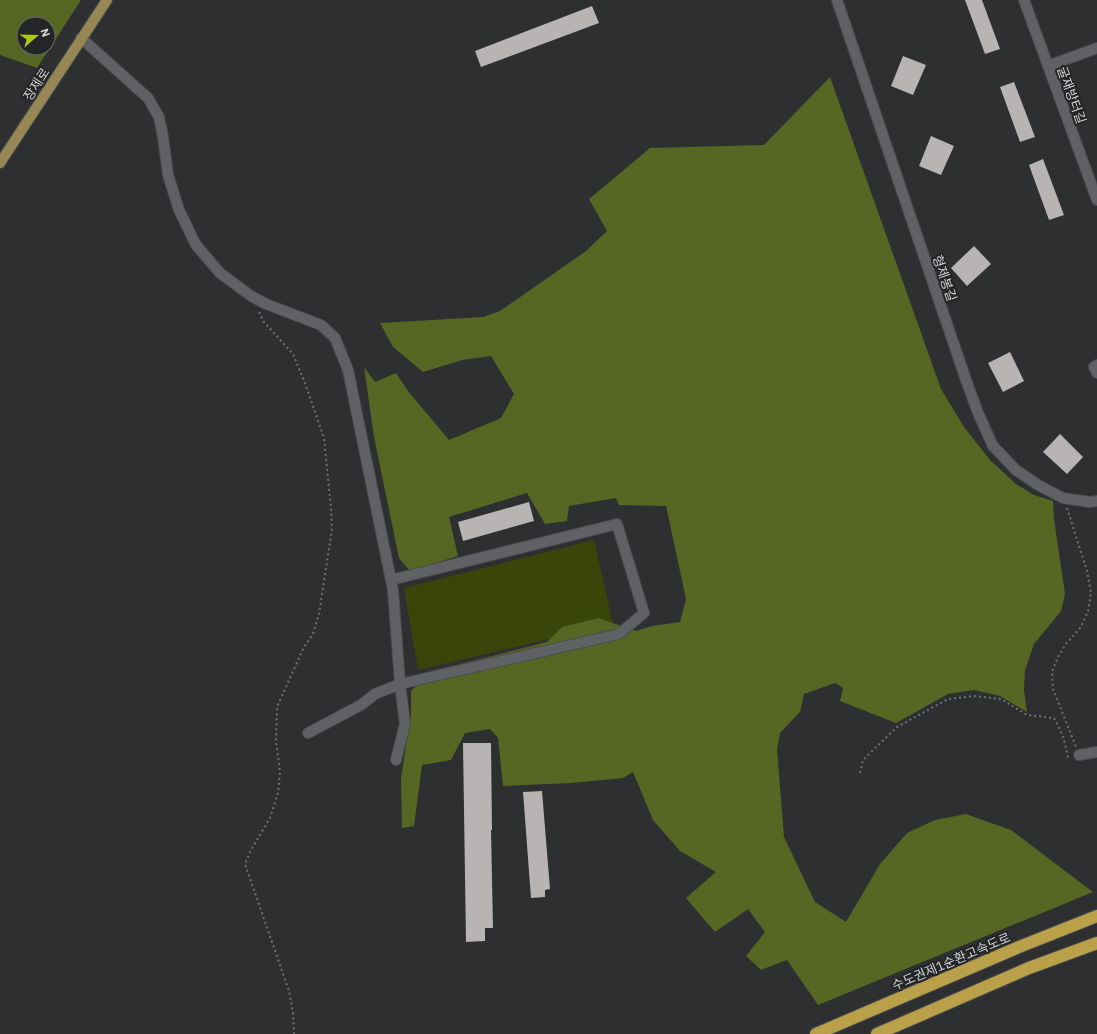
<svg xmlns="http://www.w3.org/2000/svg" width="1097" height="1034" viewBox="0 0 1097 1034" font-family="'IBM Plex Sans','Noto Sans KR',sans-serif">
<rect width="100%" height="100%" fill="#2e2f31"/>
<path fill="#3a450a" d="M594 540 613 624 418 670 404 588Z"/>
<path fill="#576622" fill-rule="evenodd" d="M0 0H81L37 68 0 55ZM24 24H48V48H24Z
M830 77 941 389 964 427 990 460 1016 484 1034 495 1053 501 1054 519 1065 594 1061 611 1034 644 1025 670 1024 690 1027 712 1000 696 974 690 948 694 896 723 840 701 843 688 835 683 804 694 800 712 780 733 777 749 784 837 815 902 846 922 880 864 907 833 935 820 966 814 1011 830 1093 892 818 1005 787 960 761 970 746 956 765 932 748 909 715 932 686 898 716 872 680 851 653 820 633 772 623 778 571 783 503 786 498 738 490 729 465 733 451 760 422 765 414 826 402 828 401 778 411 714V691L433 671 547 642 562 627 598 618 636 631 652 626 680 622 686 599 666 506 619 505 616 498 569 506 567 521 545 524 527 493 449 517 458 556 410 571 399 558 374 437 364 367 375 382 396 373 408 391 449 440 501 418 514 394 491 356 462 360 423 372 393 347 380 323 483 317 500 311 586 251 607 231 589 199 650 148 764 145Z"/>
<path fill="#b7b4b3" d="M965 0H982L1000 49 985 54Z
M592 6 599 23 481 67 475 51Z
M903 56 926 65 913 95 891 86Z
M1014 82 1035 137 1020 142 1000 87Z
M931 136 954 146 941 175 919 166Z
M1043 159 1064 215 1049 220 1029 165Z
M974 246 991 264 967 286 951 268Z
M1010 352 1024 381 1003 392 988 363Z
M1060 434 1083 457 1067 474 1043 452Z
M529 502 534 521 463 541 458 522Z
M463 743H491L492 830H491L493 928H485V941L466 942Z
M542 791 550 889 545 890V897L531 898 523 792Z"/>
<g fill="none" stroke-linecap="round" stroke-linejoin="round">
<defs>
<path id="minor" d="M837 0 966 380 978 413 993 446 1016 470 1038 485 1063 498 1089 502 1097 501
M1024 0 1097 200
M81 38 148 98 159 117 163 137 168 175 179 210 196 245 220 273 251 296 266 304 321 325 335 338 348 370 393 590 400 684 405 724 396 760
M1048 66 1097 48
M1097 365 1094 367 1097 373
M308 733 361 705 375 694 400 684 619 634 644 613 617 524 391 580
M1079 755 1097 752"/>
<path id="major" d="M0 163 107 0"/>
<path id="highway" d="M816 1034 1019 947 1097 916
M877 1034 1029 968 1097 943"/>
</defs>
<use href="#minor" stroke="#4b4c4d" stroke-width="12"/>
<use href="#major" stroke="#4b4c4d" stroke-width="12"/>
<use href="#highway" stroke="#4b4c4d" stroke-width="14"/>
<path stroke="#707173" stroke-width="2" stroke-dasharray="2 3" stroke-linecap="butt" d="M259 312 264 322 293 354 305 383 324 438 331 508 332 529 319 614 313 634 304 647 277 707 276 741 280 772 278 793 270 818 251 850 245 864 289 991 293 1013 294 1034
M1067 508 1087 571 1091 593 1088 611 1081 627 1066 644 1058 657 1052 672 1053 689 1076 747
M860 773 863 760 897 727 948 699 974 696 1001 699 1027 715 1054 718 1063 736 1068 757H1069"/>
<use href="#minor" stroke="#606164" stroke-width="10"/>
<use href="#major" stroke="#968754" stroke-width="10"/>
<use href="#highway" stroke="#baa049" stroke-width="12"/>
</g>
<g text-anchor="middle" stroke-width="4" stroke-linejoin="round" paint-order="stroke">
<g font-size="13" fill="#d2d3d4" stroke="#242527">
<text transform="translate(36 84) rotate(-57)" y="5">장제로</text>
<text transform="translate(1072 95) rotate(70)" y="5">굴재방터길</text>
<text transform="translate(945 278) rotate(71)" y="5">형제봉길</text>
<text transform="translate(951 961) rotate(-23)" y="5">수도권제1순환고속도로</text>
</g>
</g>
<g transform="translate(36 36) rotate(70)"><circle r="19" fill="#242527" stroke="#6a6b6c"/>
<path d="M0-3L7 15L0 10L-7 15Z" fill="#aac718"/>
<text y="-6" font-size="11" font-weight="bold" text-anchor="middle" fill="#d2d3d4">N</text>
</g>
</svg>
